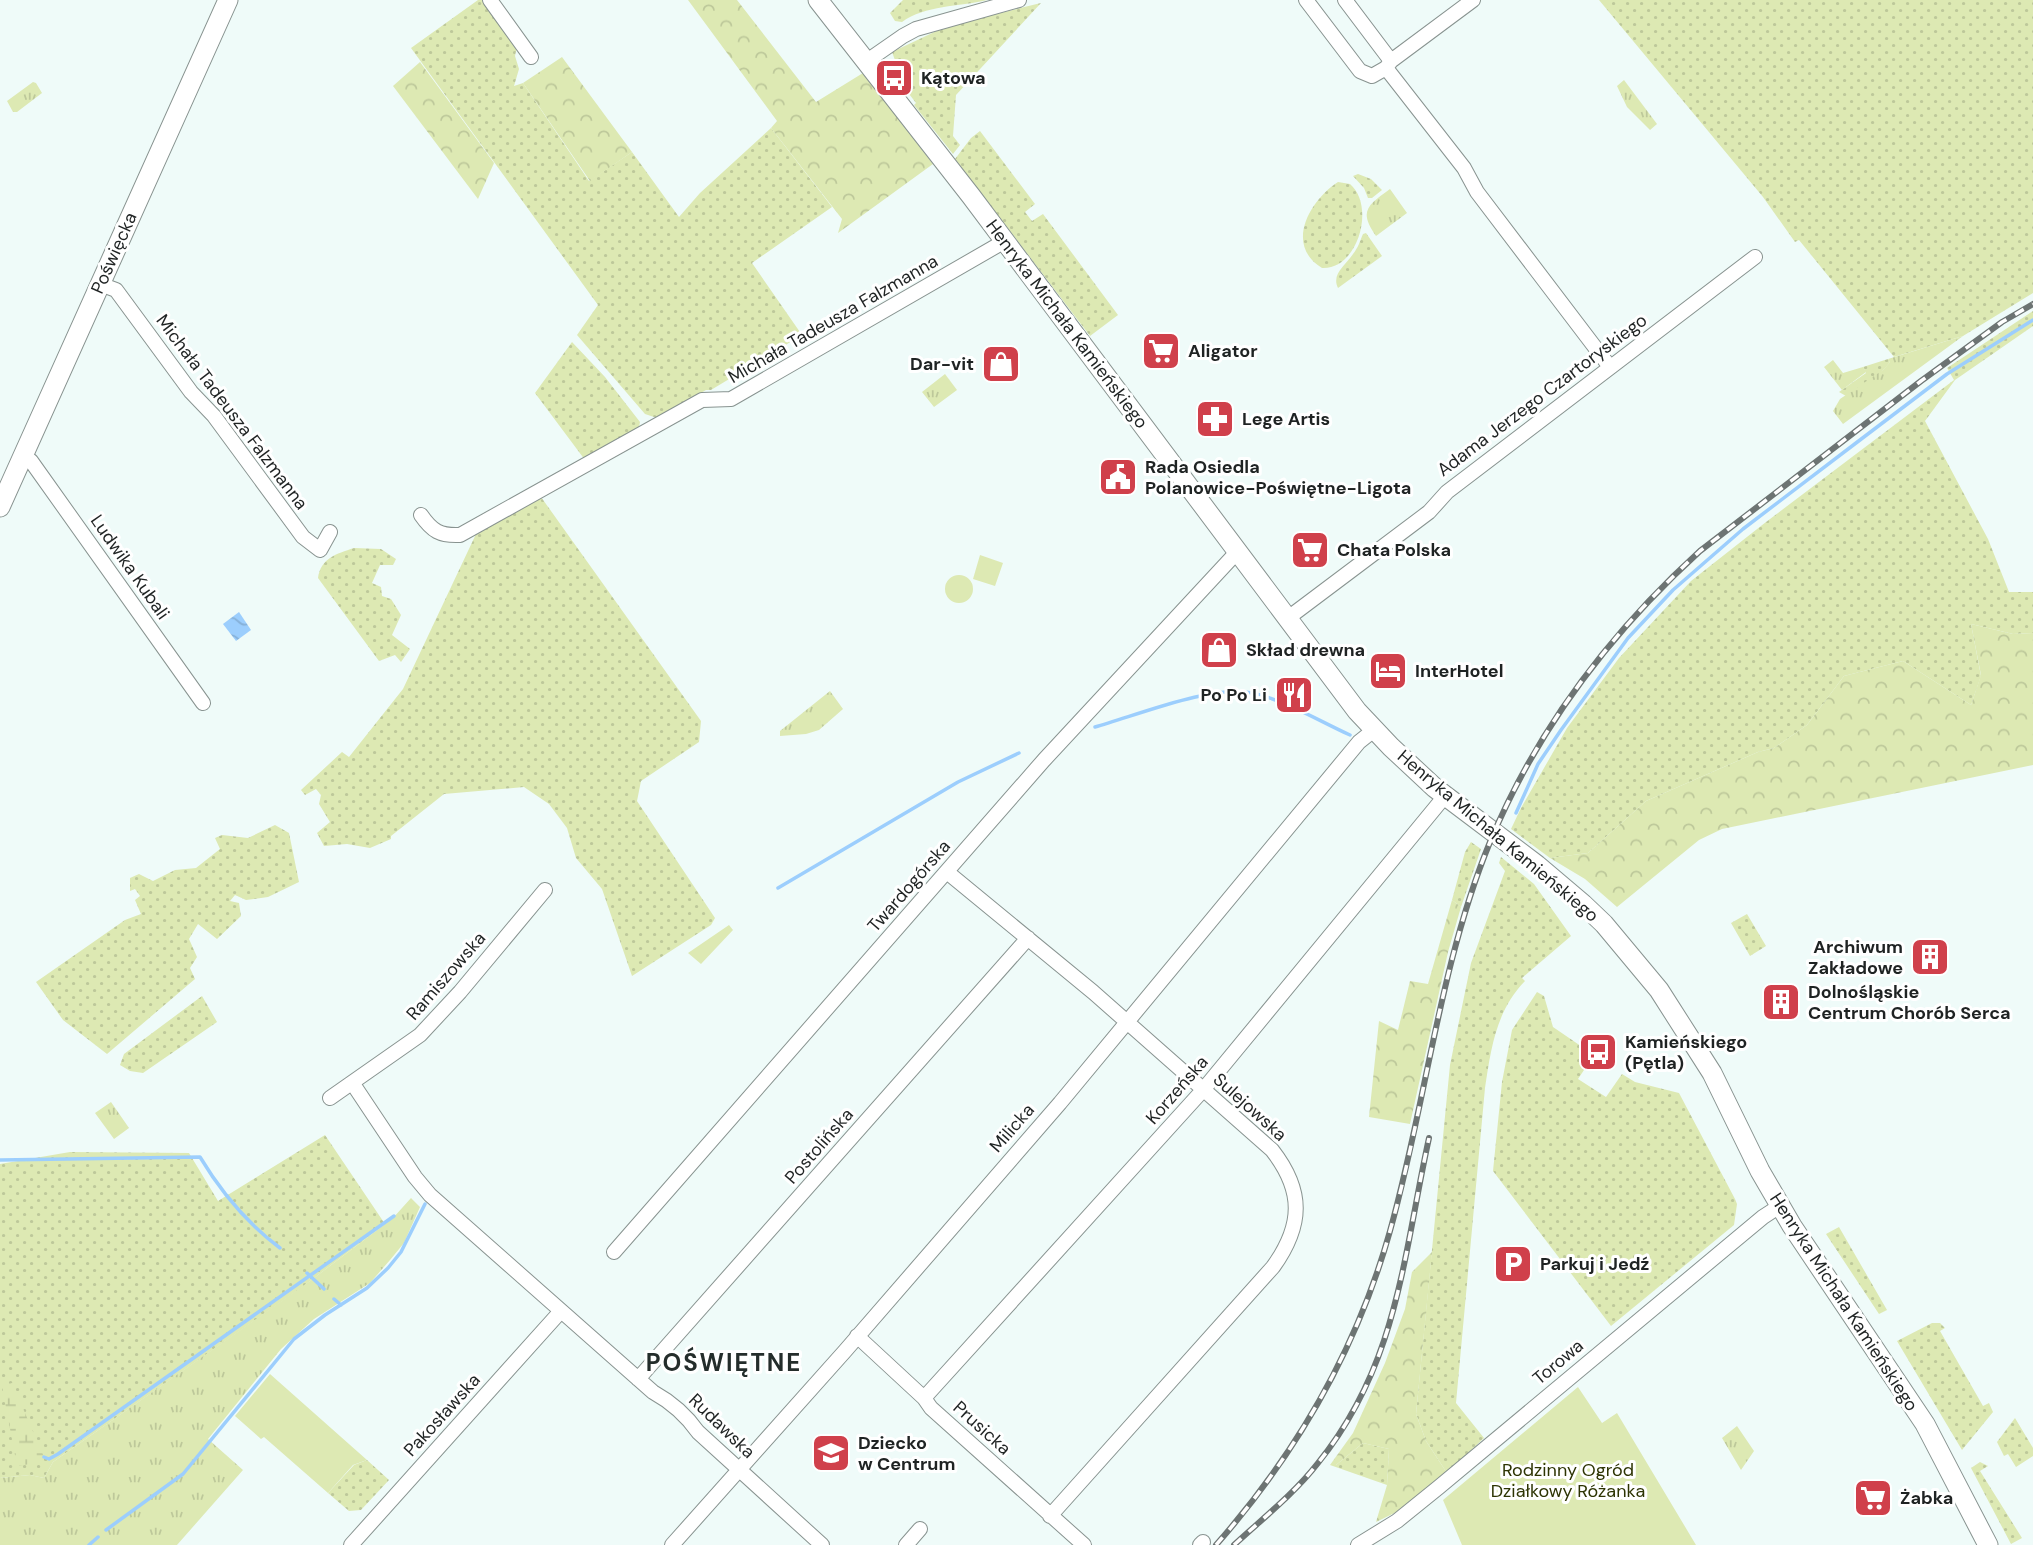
<svg xmlns="http://www.w3.org/2000/svg" width="2033" height="1545" viewBox="0 0 2033 1545" font-family="'DM Sans',sans-serif">
<defs>
<pattern id="grass-dots" width="8" height="8" patternUnits="userSpaceOnUse" patternTransform="scale(1.75)"><rect width="8" height="8" fill="#dde9b3"/><path d="M2 2h.1M6 6h.1" fill="none" stroke="#bdc89a" stroke-width="1.8" stroke-linecap="round"/></pattern>
<pattern id="forest-crowns" width="20" height="18" patternUnits="userSpaceOnUse" patternTransform="scale(1.75)"><rect width="20" height="18" fill="#dde9b3"/><path d="M2 6a3 3 0 1 1 6 0M12 15a3 3 0 1 1 6 0" fill="none" stroke="#bdc89a"/></pattern>
<pattern id="wetland-marsh" width="20" height="14" patternUnits="userSpaceOnUse" patternTransform="scale(1.75)"><rect width="20" height="14" fill="#dde9b3"/><path d="M1 5h8M5 5V1M11 12h8M15 12V8" fill="none" stroke="#bdc89a"/></pattern>
<pattern id="park-tufts" width="24" height="20" patternUnits="userSpaceOnUse" patternTransform="scale(1.75)"><rect width="24" height="20" fill="#dde9b3"/><path d="M3 7l-1-3M5 7V3M7 7l1-3M15 17l-1-3M17 17v-4M19 17l1-3" fill="none" stroke="#bdc89a"/></pattern>
<pattern id="water-waves" width="16" height="10" patternUnits="userSpaceOnUse" patternTransform="scale(1.75)"><rect width="16" height="10" fill="#9ccefd"/><path d="M0 5q4-4 8 0t8 0" fill="none" stroke="#86b1d9"/></pattern>
</defs>
<rect width="100%" height="100%" fill="#effbf9"/>
<path fill="url(#grass-dots)" d="M478 0H482L517 47 515 56 519 69 514 86 523 83 589 181 632 152 679 217 700 193 771 128 832 207 752 263 802 335 711 390H706L657 418 645 414 577 335 598 305 411 48Z
M903 0H987C959 7 925 5 902 22L895 21 890 13Z
M1599 0H2033V293L1963 336 1894 357 1799 240 1795 242 1763 197Z
M1041 3 956 95 953 136 960 145 953 154 914 105 916 103 906 90 892 52 947 26Z
M980 131 1035 204 1025 212 1032 221 1043 214 1118 315 1090 336 955 159 971 138Z
M1358 174 1371 179 1382 190 1372 198H1368L1364 188 1353 176Z
M1338 182 1350 184C1376 206 1358 270 1322 268 1284 245 1310 200 1338 182Z
M1366 233 1382 256 1338 288C1331 274 1346 265 1353 254 1358 248 1360 241 1363 234Z
M2033 311V326L1955 380 1925 421 1988 539 2009 592H2033V633L2013 634 1971 624 1981 676 1971 705 1903 661 1844 676 1807 725 1774 748 1758 752 1646 801 1588 853 1550 858 1511 829 1521 808 1567 728 1619 658 1691 581 1766 522 1954 380 1947 368Z
M572 342 605 377 640 422 638 432 585 460 535 393Z
M1888 359 1890 362C1880 377 1860 386 1846 396L1839 392 1866 373 1863 367Z
M541 497 701 721 699 742 641 781 637 801 715 918 711 925 632 976 602 889 576 858 567 828 549 804 524 787 444 794 391 836V839L370 848 347 844 324 846 317 833 330 822 319 804 321 795 316 789 305 795 301 790 342 752 349 757 403 689 476 534Z
M354 548 381 549 396 559 393 565H380L372 583 381 587 382 596 391 599 401 615 392 635 410 649 401 662 395 655 379 661 318 578C321 558 336 554 354 548Z
M275 825 289 833 299 882 268 897 246 900 235 895 230 901 239 903 241 916 217 939 198 924 189 939 197 957 190 968 195 979 107 1054 63 1020 36 982 125 920 141 914 135 900 140 896 135 889 130 891V878L139 874 153 881 175 870 196 868 220 849 215 838 222 835 248 838Z
M1471 842 1481 849 1461 907 1452 900 1465 852Z
M1501 857 1534 884 1571 936 1522 978 1525 981C1496 1011 1491 1048 1485 1088L1456 1403 1484 1438 1447 1473 1426 1441 1416 1414 1450 1065 1471 963 1505 871 1499 863Z
M1747 914 1766 946 1750 956 1731 923Z
M1537 992 1544 996 1553 1027 1594 1055 1578 1079 1606 1097 1622 1074 1635 1082 1679 1093 1735 1199 1737 1204 1734 1225 1611 1326 1493 1171 1502 1082 1512 1030Z
M202 996 217 1022 143 1073 130 1071 120 1065 124 1054Z
M325 1135 385 1224 301 1288 53 1462 44 1478 30 1475 0 1478V1164L70 1152 189 1153 218 1201Z
M1839 1227 1887 1310 1879 1314 1826 1234Z
M1932 1323H1940L1945 1328 1940 1331 1983 1406 1989 1403 1993 1412 1962 1450 1897 1341Z
M2015 1418 2033 1448V1456L2016 1467 2008 1454 2004 1456 1997 1442Z
M1363 1443 1389 1449 1387 1485 1330 1465H1336Z
M367 1460 389 1480 361 1510 349 1511 328 1493 354 1465Z
M1980 1462 1988 1466 1980 1471 2022 1538 2011 1544 1971 1468Z"/>
<path fill="url(#forest-crowns)" d="M688 0H737L816 102 863 73 933 164 838 233 842 219 771 128 777 121Z
M562 57 632 152 590 181 523 83Z
M420 62 494 163 478 199 393 86Z
M1971 624 2013 634 2033 633V765L1722 829 1699 840 1617 907 1585 879 1550 858 1588 853 1646 801 1758 752 1774 748 1807 725 1844 676 1903 661 1971 705 1981 675Z
M1452 900 1461 907 1448 952 1410 1124 1369 1117 1379 1021 1398 1030 1410 981 1428 984Z
M1432 1252 1416 1414 1426 1441 1447 1473 1411 1505 1376 1522 1387 1485 1389 1449 1363 1443 1336 1465H1330L1353 1433 1385 1363 1405 1309 1412 1272Z"/>
<path fill="url(#wetland-marsh)" d="M12 1383 44 1457 30 1464 17 1466 2 1386Z"/>
<path fill="url(#park-tufts)" d="M1624 80 1657 124 1650 130 1627 107 1617 86Z
M33 82 36 83 42 93 17 112H13L7 101Z
M1390 189 1407 213 1376 236C1358 211 1368 205 1390 189Z
M1963 336 1843 424 1833 411 1840 399 1883 370 1890 362 1888 359Z
M1833 360 1843 373 1863 367 1866 372 1842 390 1824 367Z
M945 374 957 390 934 407 922 392Z
M830 691 843 709 819 730 806 734 780 736V731Z
M729 925 733 930 701 964 688 953Z
M111 1102 129 1128 114 1139 95 1113Z
M411 1198 420 1207 404 1243 390 1260 370 1283 314 1319 281 1349 208 1439 243 1470 177 1545H0V1478L30 1475 44 1478 53 1462 310 1281 393 1218Z
M1737 1426 1754 1451 1741 1470 1722 1438Z"/>
<path fill="#dde9b3" d="M980 555 1003 563 995 586 973 579Z
M945 589a14 14 0 1 1 28 0a14 14 0 1 1-28 0Z
M270 1374 367 1460 353 1465 328 1493 264 1437 261 1439 235 1416Z
M1578 1387 1602 1423 1617 1413 1696 1545H1462L1443 1500Z"/>
<path fill="url(#water-waves)" d="M239 612 251 630 236 641 223 624Z"/>
<g fill="none" stroke-linecap="round" stroke-linejoin="round">
<path stroke="#9ccefd" stroke-width="3.5" d="M1095 727C1135 716 1213 684 1252 693 1285 700 1319 721 1350 735
M1516 813 1538 764 1561 730 1628 638 1673 590 1743 529 1856 443 1947 374 2033 320
M778 888 958 782 1019 753
M0 1160 200 1157C221 1192 248 1224 280 1248
M307 1273 324 1289
M334 1299 341 1305
M44 1457 49 1459 58 1454 394 1216
M106 1530 183 1474 294 1339 325 1315 367 1288 388 1268 401 1252 425 1204
M89 1545 98 1537"/>
<defs>
<path id="minor" d="M490 0 531 57
M1306 0 1360 71 1372 76 1386 68
M1345 0 1391 61
M1473 0 1391 61 1386 68 1464 168 1477 192 1610 367
M867 61 903 36 916 29 1019 0
M100 284 116 290 191 392 214 416 303 537 320 550 330 532
M23 455 31 461 203 703
M421 515C432 531 440 536 460 535L702 400 731 399 1005 241
M1288 618 1429 512 1447 492 1755 257
M947 872 1093 992 1272 1150C1304 1191 1303 1225 1273 1267L1050 1516
M353 1084 415 1177 430 1195 653 1392C671 1402 686 1415 698 1432L822 1545
M330 1098 420 1035 460 992 545 890
M614 1252 1044 760 1238 551
M857 1336 924 1398 931 1408 1084 1545
M638 1379 1028 938
M924 1398 1203 1090 1445 796
M351 1545 561 1311
M672 1545 845 1351 1060 1103 1359 742 1374 730
M906 1545 920 1529
M1200 1545 1203 1542
M1358 1545 1397 1521 1439 1487 1763 1217 1780 1206"/>
<path id="tertiary" d="M818 0 971 196 1357 711 1391 747 1435 788 1537 865 1583 904 1604 924 1659 990 1712 1073 1760 1171 1792 1226 1925 1424 1988 1545
M0 507 228 0"/>
</defs>
<use href="#minor" stroke="#889390" stroke-width="16"/>
<use href="#tertiary" stroke="#889390" stroke-width="21"/>
<use href="#minor" stroke="#fff" stroke-width="14"/>
<use href="#tertiary" stroke="#fff" stroke-width="19"/>
<defs>
<path id="rail" d="M1216 1545C1296 1454 1357 1349 1390 1231 1426 1103 1439 966 1490 842 1537 729 1610 633 1700 551L1921 381 2002 322 2033 304
M1234 1545C1262 1519 1294 1494 1318 1463 1398 1364 1403 1257 1429 1138"/>
</defs>
<use href="#rail" stroke="#6d7473" stroke-width="6"/>
<use href="#rail" stroke="#fff" stroke-width="3.5" stroke-dasharray="10" stroke-linecap="butt"/>
</g>
<defs>
<symbol id="bus-square" viewBox="-11 -11 22 22"><rect x="-9" y="-9" width="18" height="18" rx="4" fill="#d0404b" stroke="#fff"/><path d="M-5-6H5V4H4V6H2V4H-2V6H-4V4H-5ZM-3.5-4V0h7V-4ZM-3.5 1.2v1.5H-2V1.2ZM2 1.2v1.5H3.5V1.2Z" fill="#fff"/></symbol>
<symbol id="supermarket-square" viewBox="-11 -11 22 22"><rect x="-9" y="-9" width="18" height="18" rx="4" fill="#d0404b" stroke="#fff"/><path d="M-6-5.5h2.5l.6 2H6L4.5 2H-2.5L-4.4-4H-6ZM-1.5 3.2a1.3 1.3 0 1 0 .1 0ZM3 3.2a1.3 1.3 0 1 0 .1 0Z" fill="#fff"/></symbol>
<symbol id="shop-square" viewBox="-11 -11 22 22"><rect x="-9" y="-9" width="18" height="18" rx="4" fill="#d0404b" stroke="#fff"/><path d="M-5-2.5h2.3a2.7 3.5 0 0 1 5.4 0H5L5.5 6h-11ZM-1.5-2.5h3a1.5 2.3 0 0 0-3 0Z" fill="#fff"/></symbol>
<symbol id="pharmacy-square" viewBox="-11 -11 22 22"><rect x="-9" y="-9" width="18" height="18" rx="4" fill="#d0404b" stroke="#fff"/><path d="M-2-6h4v4h4v4h-4v4h-4v-4h-4v-4h4Z" fill="#fff"/></symbol>
<symbol id="civic-square" viewBox="-11 -11 22 22"><rect x="-9" y="-9" width="18" height="18" rx="4" fill="#d0404b" stroke="#fff"/><path d="M-.6-6.5H3V-4.5H.6V-3L4-1V1h2V6H-6V1h2V-1L-.6-3ZM-1.2 2.5V6h2.4V2.5Z" fill="#fff"/></symbol>
<symbol id="hotel-square" viewBox="-11 -11 22 22"><rect x="-9" y="-9" width="18" height="18" rx="4" fill="#d0404b" stroke="#fff"/><path d="M-6-4.5h1.5V1H6V5H4.5V3h-9V5H-6ZM-4 0a1.8 1.8 0 1 1 3.6 0ZM.5 0V-2.5h3Q6-2.5 6 0Z" fill="#fff"/></symbol>
<symbol id="restaurant-square" viewBox="-11 -11 22 22"><rect x="-9" y="-9" width="18" height="18" rx="4" fill="#d0404b" stroke="#fff"/><path d="M-5-6h1v4h1v-4h1v4h1v-4h1v5L-1.5 .5V6h-2V.5L-5-1ZM5-6V6H3V1.5H1.5Q1.5-4 5-6Z" fill="#fff"/></symbol>
<symbol id="building-square" viewBox="-11 -11 22 22"><rect x="-9" y="-9" width="18" height="18" rx="4" fill="#d0404b" stroke="#fff"/><path d="M-4-6H4V6H1V3H-1V6H-4ZM-2.5-4.3h1.7v1.8h-1.7ZM.8-4.3h1.7v1.8H.8ZM-2.5-1h1.7V.8h-1.7ZM.8-1h1.7V.8H.8Z" fill="#fff"/></symbol>
<symbol id="parking-square" viewBox="-11 -11 22 22"><rect x="-9" y="-9" width="18" height="18" rx="4" fill="#d0404b" stroke="#fff"/><path d="M-3.5-5.5H1a3.5 3.5 0 0 1 0 7H-1V5.5H-3.5ZM-1-3.4V-.6H.8a1.4 1.4 0 0 0 0-2.8Z" fill="#fff"/></symbol>
<symbol id="school-square" viewBox="-11 -11 22 22"><rect x="-9" y="-9" width="18" height="18" rx="4" fill="#d0404b" stroke="#fff"/><path d="M0-5L7-2L0 1L-7-2ZM-4 1L0 2.5L4 1V4Q0 6-4 4Z" fill="#fff"/></symbol>
</defs>
<g fill-rule="evenodd">
<use href="#bus-square" x="872" y="56" width="44" height="44"/>
<use href="#supermarket-square" x="1139" y="329" width="44" height="44"/>
<use href="#shop-square" x="979" y="342" width="44" height="44"/>
<use href="#pharmacy-square" x="1193" y="397" width="44" height="44"/>
<use href="#civic-square" x="1096" y="455" width="44" height="44"/>
<use href="#supermarket-square" x="1288" y="528" width="44" height="44"/>
<use href="#shop-square" x="1197" y="628" width="44" height="44"/>
<use href="#hotel-square" x="1366" y="649" width="44" height="44"/>
<use href="#restaurant-square" x="1272" y="673" width="44" height="44"/>
<use href="#building-square" x="1908" y="935" width="44" height="44"/>
<use href="#building-square" x="1759" y="980" width="44" height="44"/>
<use href="#bus-square" x="1576" y="1030" width="44" height="44"/>
<use href="#parking-square" x="1491" y="1242" width="44" height="44"/>
<use href="#school-square" x="809" y="1431" width="44" height="44"/>
<use href="#supermarket-square" x="1851" y="1476" width="44" height="44"/>
</g>
<g text-anchor="middle" stroke-width="6" stroke-linejoin="round" paint-order="stroke">
<g font-size="18" font-weight="bold" fill="#1f2323" stroke="#fff" text-anchor="start">
<text x="921" y="84">Kątowa</text>
<text x="1188" y="357">Aligator</text>
<text x="974" y="370" text-anchor="end">Dar-vit</text>
<text x="1242" y="425">Lege Artis</text>
<text x="1145" y="473">Rada Osiedla<tspan x="1145" dy="21">Polanowice-Poświętne-Ligota</tspan></text>
<text x="1337" y="556">Chata Polska</text>
<text x="1246" y="656">Skład drewna</text>
<text x="1415" y="677">InterHotel</text>
<text x="1267" y="701" text-anchor="end">Po Po Li</text>
<text x="1903" y="953" text-anchor="end">Archiwum<tspan x="1903" dy="21">Zakładowe</tspan></text>
<text x="1808" y="998">Dolnośląskie<tspan x="1808" dy="21">Centrum Chorób Serca</tspan></text>
<text x="1625" y="1048">Kamieńskiego<tspan x="1625" dy="21">(Pętla)</tspan></text>
<text x="1540" y="1270">Parkuj i Jedź</text>
<text x="858" y="1449">Dziecko<tspan x="858" dy="21">w Centrum</tspan></text>
<text x="1900" y="1504">Żabka</text>
</g>
<g font-size="18" fill="#1f2323" stroke="#fff">
<text transform="translate(114 253) rotate(-66)" y="6">Poświęcka</text>
<text transform="translate(833 319) rotate(-30)" y="6">Michała Tadeusza Falzmanna</text>
<text transform="translate(1067 324) rotate(53)" y="6">Henryka Michała Kamieńskiego</text>
<text transform="translate(1542 395) rotate(-37)" y="6">Adama Jerzego Czartoryskiego</text>
<text transform="translate(232 412) rotate(53)" y="6">Michała Tadeusza Falzmanna</text>
<text transform="translate(130 567) rotate(55)" y="6">Ludwika Kubali</text>
<text transform="translate(1498 836) rotate(40)" y="6">Henryka Michała Kamieńskiego</text>
<text transform="translate(909 886) rotate(-49)" y="6">Twardogórska</text>
<text transform="translate(446 976) rotate(-49)" y="6">Ramiszowska</text>
<text transform="translate(1177 1090) rotate(-49)" y="6">Korzeńska</text>
<text transform="translate(1250 1107) rotate(42)" y="6">Sulejowska</text>
<text transform="translate(1012 1128) rotate(-49)" y="6">Milicka</text>
<text transform="translate(819 1146) rotate(-49)" y="6">Postolińska</text>
<text transform="translate(1844 1302) rotate(57)" y="6">Henryka Michała Kamieńskiego</text>
<text transform="translate(1558 1362) rotate(-40)" y="6">Torowa</text>
<text transform="translate(442 1415) rotate(-48)" y="6">Pakosławska</text>
<text transform="translate(722 1426) rotate(44)" y="6">Rudawska</text>
<text transform="translate(982 1428) rotate(42)" y="6">Prusicka</text>
</g>
<g font-size="18" fill="#2d3403" stroke="#fff">
<text x="1568" y="1476">Rodzinny Ogród<tspan x="1568" dy="21">Działkowy Różanka</tspan></text>
</g>
<g font-size="24" font-weight="bold" letter-spacing="2" fill="#242d2b" stroke="#fff">
<text x="724" y="1371">POŚWIĘTNE</text>
</g>
</g>
</svg>
